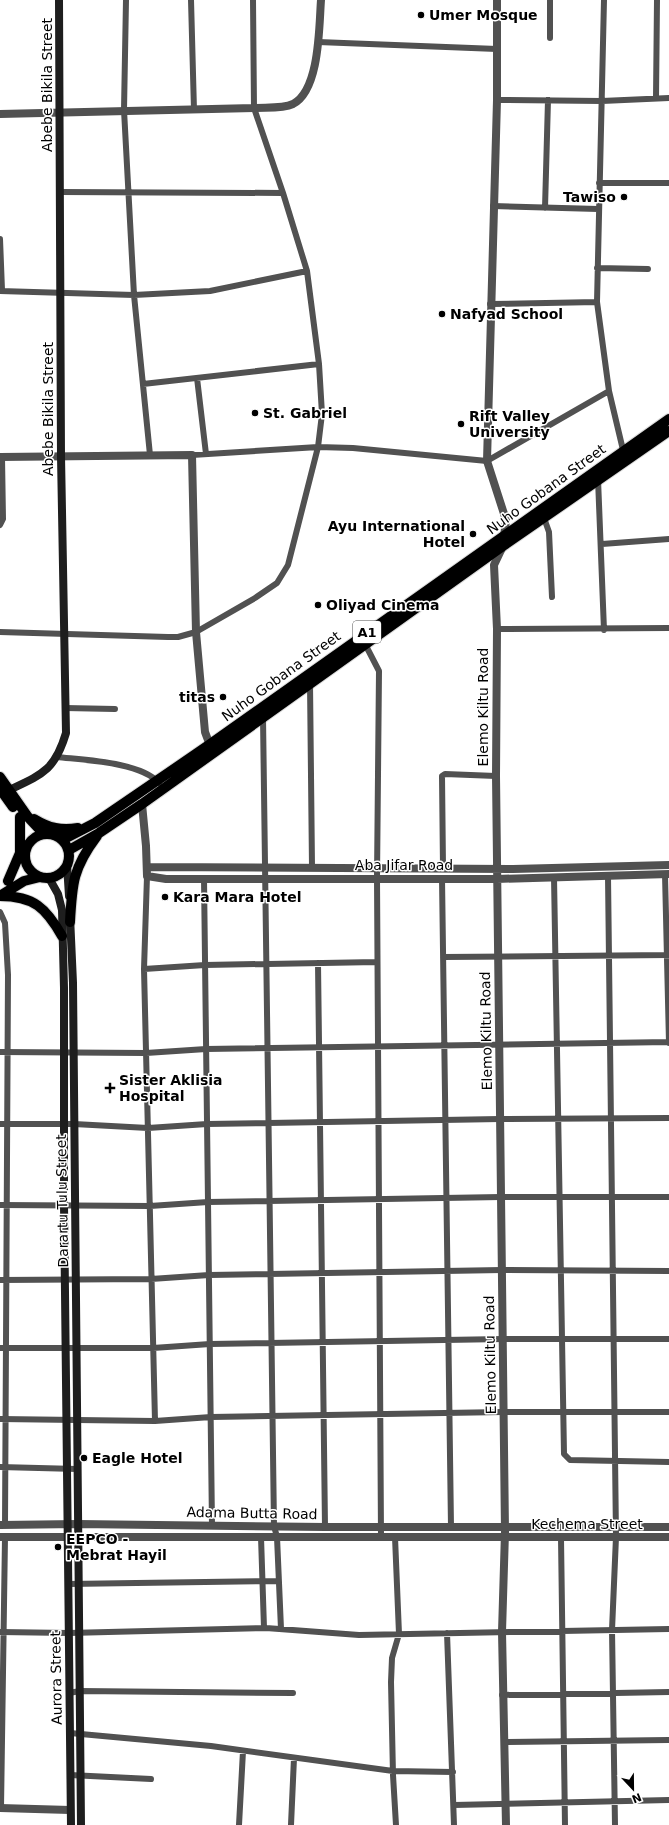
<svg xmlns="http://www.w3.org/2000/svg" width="669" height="1825" viewBox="0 0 669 1825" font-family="'DejaVu Sans',sans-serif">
<rect width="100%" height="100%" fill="#fff"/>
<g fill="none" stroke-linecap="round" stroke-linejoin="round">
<defs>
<path id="primary" d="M0 777 28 817 44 834
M0 789 13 807
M34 819C49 828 61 831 78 828
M25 856a22 22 0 1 1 44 0a22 22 0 1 1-44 0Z
M62 840 95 823 209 745 669 419
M69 850 99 833 142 804 503 546 669 431
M8 881 20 853V817
M0 896C34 896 46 908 62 936
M0 896 24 881 40 877
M70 922C72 883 73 868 97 836"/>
</defs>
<use href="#primary" stroke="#dbdbdb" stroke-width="12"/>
<path stroke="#515151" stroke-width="6" d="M126 0 124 110 134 295 150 455
M191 0 194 110
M550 0V38
M604 0 597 302 609 391 623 450
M318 42 497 49
M656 98 657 0
M497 100 602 101 669 98
M599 183H669
M60 192 283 193
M493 206 598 209
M545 208 548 100
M0 239 2 290
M597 268 648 269
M0 291 134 295 210 291 307 271
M490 304 597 302
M197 378 206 454
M143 384 319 364
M192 455 318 447 353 448 487 461 609 391
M598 479 604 630
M544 518 549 532 552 597
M0 525 3 519 2 457
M602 544 669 539
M497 629 669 628
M0 632 168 637H178L196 632 255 598 277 583 288 565 318 447 322 414 319 364 307 271 283 193 254 108 253 0
M364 642 379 671 377 878 381 1537
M310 683 312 867
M65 708 115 709
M263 717 274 1526 277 1537 281 1629
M57 757C83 760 141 762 159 783
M443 868 442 776 445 774 496 776
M665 874 669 1043
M147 876 144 969 155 1421
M608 876 616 1537 612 1630 615 1825
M554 877 564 1454 570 1460 669 1462
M204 878 212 1526
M442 878 451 1527
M0 912 5 923 8 975 5 1525
M443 957 669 955
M318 963 325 1527
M144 969 205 965 377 962
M0 1052 146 1053 206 1049 669 1042
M0 1124H74L148 1128 207 1124 500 1119 669 1118
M0 1205 150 1206 208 1202 501 1197H669
M0 1280 151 1279 209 1275 502 1270 669 1271
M0 1348H153L210 1344 503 1339H669
M0 1419 155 1421 211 1417 503 1412H669
M0 1467 77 1469
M261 1537 264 1628
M395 1537 399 1634 392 1658 391 1682 393 1775 396 1825
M561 1538 565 1825
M68 1584 279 1581
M0 1632 69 1633 266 1628 359 1635 669 1629
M447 1633 454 1825
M69 1693 80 1691 293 1693
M502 1695 669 1692
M70 1733 211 1746 393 1771 453 1772
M504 1742 669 1740
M70 1775 151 1779
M454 1805 669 1800
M1 1808 5 1537
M239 1825 243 1751
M291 1825 294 1758"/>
<path stroke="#515151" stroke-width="8" d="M497 0V100L487 461 506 520 503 546 494 565 497 629 496 776 505 1532 502 1632 506 1825
M0 114 254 108C265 107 282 109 293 104 320 90 319 26 321 0
M0 457 192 455 196 632 205 732 211 748
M142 804 146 846 147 876 166 879H497L669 874
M147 867 513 869 669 865
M0 1525 78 1524 325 1527H669
M0 1537H669
M0 1808 70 1810"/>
<path stroke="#1e1e1e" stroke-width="8" d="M9 790C43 774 55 770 66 733L61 456 59 0
M67 865 69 896
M49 878 58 894 62 910 64 988V1204L71 1825
M70 916 73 983 81 1825"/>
<use href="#primary" stroke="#000" stroke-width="10"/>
</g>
<g fill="#000" stroke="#fff" stroke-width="1.5">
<circle cx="421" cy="15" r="4"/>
<circle cx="624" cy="197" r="4"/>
<circle cx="442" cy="314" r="4"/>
<circle cx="255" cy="413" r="4"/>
<circle cx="461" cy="424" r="4"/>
<circle cx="473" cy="534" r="4"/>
<circle cx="318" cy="605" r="4"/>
<circle cx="223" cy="697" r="4"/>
<circle cx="165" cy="897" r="4"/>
<path d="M108 1082h4v4h4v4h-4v4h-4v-4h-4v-4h4z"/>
<circle cx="84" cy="1458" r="4"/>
<circle cx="58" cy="1547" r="4"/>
</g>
<g text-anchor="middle" stroke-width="3" stroke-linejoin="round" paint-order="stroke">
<rect fill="#fff" stroke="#4c4c4c" stroke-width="1" x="353" y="621" width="28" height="22" rx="3"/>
<g font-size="13" font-weight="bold" fill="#000">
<text x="367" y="637">A1</text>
</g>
<g font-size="14" font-weight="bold" fill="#000" stroke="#fff" text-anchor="start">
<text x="429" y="20">Umer Mosque</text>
<text x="616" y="202" text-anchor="end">Tawiso</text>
<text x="450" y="319">Nafyad School</text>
<text x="263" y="418">St. Gabriel</text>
<text x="469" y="421">Rift Valley<tspan x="469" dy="16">University</tspan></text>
<text x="465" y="531" text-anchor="end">Ayu International<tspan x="465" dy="16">Hotel</tspan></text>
<text x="326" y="610">Oliyad Cinema</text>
<text x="215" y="702" text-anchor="end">titas</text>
<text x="173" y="902">Kara Mara Hotel</text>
<text x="119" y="1085">Sister Aklisia<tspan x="119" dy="16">Hospital</tspan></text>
<text x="92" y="1463">Eagle Hotel</text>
<text x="66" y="1544">EEPCO -<tspan x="66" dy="16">Mebrat Hayil</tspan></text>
</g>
<g font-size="14" fill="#000" stroke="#fff">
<text transform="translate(47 85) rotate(-90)" y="5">Abebe Bikila Street</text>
<text transform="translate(48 409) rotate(-90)" y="5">Abebe Bikila Street</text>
<text transform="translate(546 489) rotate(-36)" y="5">Nuho Gobana Street</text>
<text transform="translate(281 676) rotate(-36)" y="5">Nuho Gobana Street</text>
<text transform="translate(483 707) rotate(-90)" y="5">Elemo Kiltu Road</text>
<text x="404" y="870">Aba Jifar Road</text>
<text transform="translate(486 1031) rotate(-91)" y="5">Elemo Kiltu Road</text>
<text transform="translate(62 1201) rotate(-91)" y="5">Darartu Tulu Street</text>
<text transform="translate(490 1355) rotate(-91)" y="5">Elemo Kiltu Road</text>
<text transform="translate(252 1513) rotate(1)" y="5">Adama Butta Road</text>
<text x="587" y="1529">Kechema Street</text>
<text transform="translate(56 1678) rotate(-91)" y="5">Aurora Street</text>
</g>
</g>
<g transform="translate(633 1789) rotate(158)" stroke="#ffffff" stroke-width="3" paint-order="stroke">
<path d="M0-3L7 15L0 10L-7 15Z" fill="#000000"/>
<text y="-6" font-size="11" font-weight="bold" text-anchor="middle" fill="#000000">N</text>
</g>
</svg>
